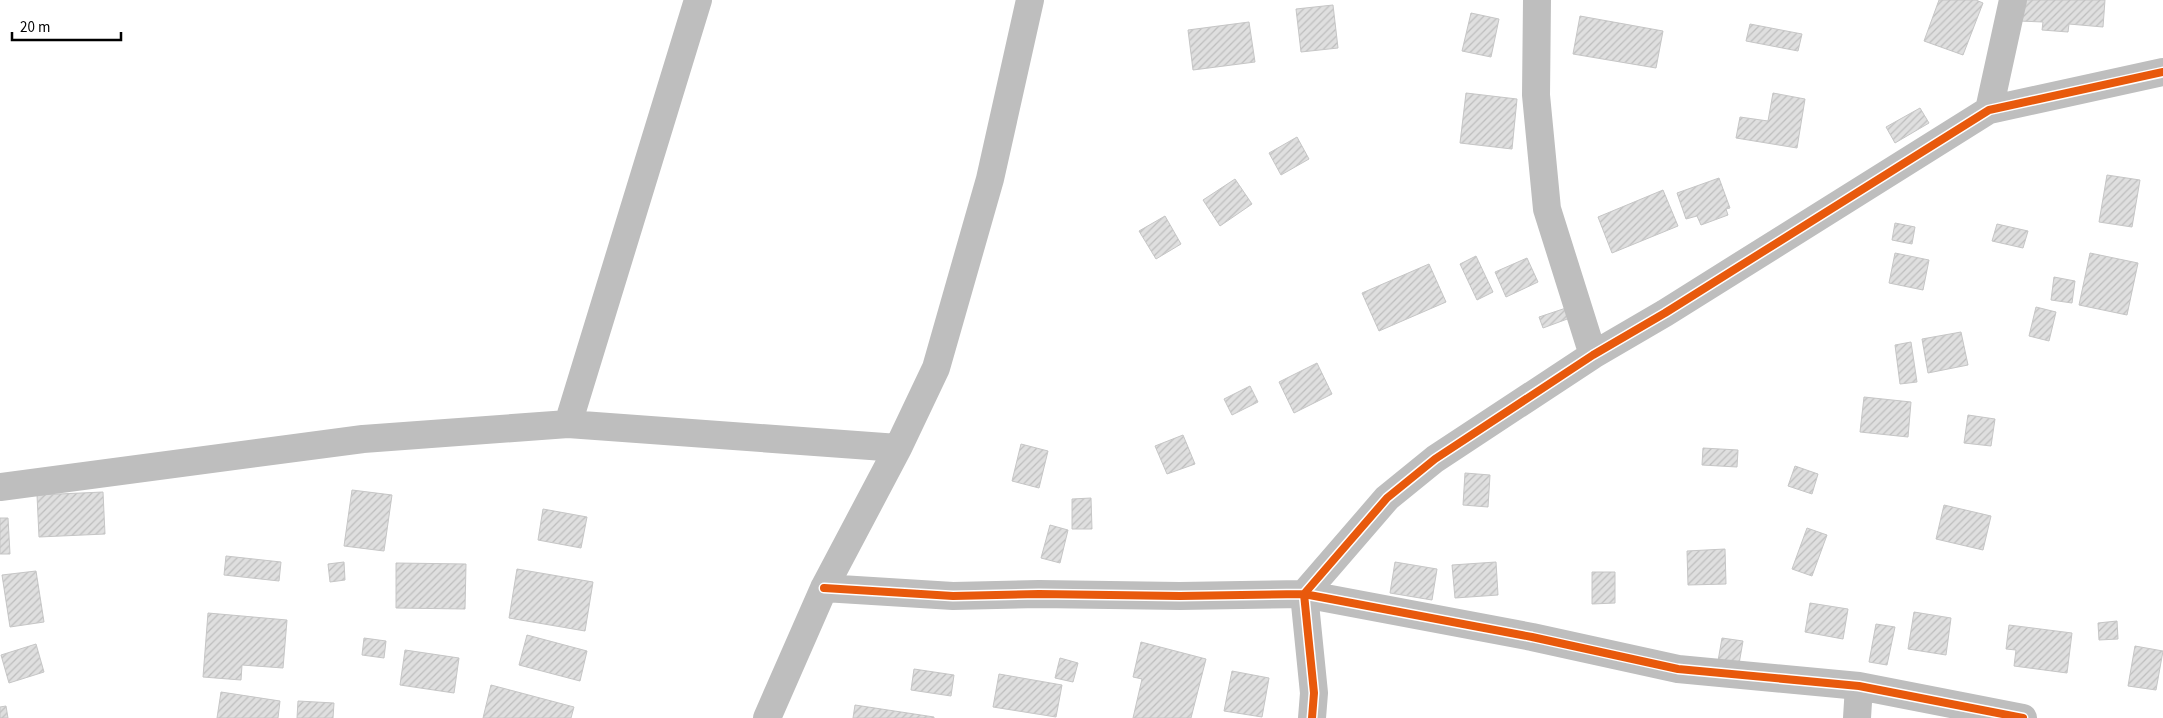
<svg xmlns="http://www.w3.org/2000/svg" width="2163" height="718" viewBox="0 0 2163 718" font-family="'Source Sans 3',sans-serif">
<defs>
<pattern id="building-hatch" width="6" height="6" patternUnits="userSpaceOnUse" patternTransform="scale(1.25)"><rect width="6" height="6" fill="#dfdfdf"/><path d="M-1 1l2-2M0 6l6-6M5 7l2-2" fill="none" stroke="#bebebe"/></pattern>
</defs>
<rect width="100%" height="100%" fill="#fff"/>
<path fill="url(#building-hatch)" stroke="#c6c6c6" d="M1939 0H1976L1983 3 1963 55 1924 41Z
M2020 0H2105L2103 27 2069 24 2068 32 2042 30 2043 22 2019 21Z
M1333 5 1338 48 1301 52 1296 9Z
M1471 13 1499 19 1491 57 1462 51Z
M1580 16 1663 31 1656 68 1573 54Z
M1249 22 1255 62 1193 70 1188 30Z
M1750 24 1802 34 1798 51 1746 41Z
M1466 93 1517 99 1512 149 1460 143Z
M1773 93 1805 99 1797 148 1736 138 1740 117 1768 121Z
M1920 108 1929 123 1895 143 1886 127Z
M1297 137 1309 159 1281 175 1269 153Z
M2107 175 2140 180 2132 227 2099 222Z
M1719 178 1730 208 1726 209 1728 215 1701 225 1697 216 1686 219 1677 193Z
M1235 179 1252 204 1220 226 1203 200Z
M1663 190 1678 226 1612 253 1598 217Z
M1165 216 1181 244 1156 259 1139 231Z
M1895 223 1915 227 1912 244 1892 240Z
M1997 224 2028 231 2023 248 1992 241Z
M1895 253 1929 260 1923 290 1889 283Z
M2090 253 2138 263 2127 315 2079 305Z
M1476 256 1493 292 1477 300 1460 264Z
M1527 258 1538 282 1506 297 1495 272Z
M1429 264 1446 302 1379 331 1362 293Z
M2054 277 2075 281 2072 303 2051 300Z
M2036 307 2056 312 2049 341 2029 336Z
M1566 308 1570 318 1543 328 1539 317Z
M1961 332 1968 365 1928 373 1922 339Z
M1911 342 1917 382 1900 384 1895 345Z
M1317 363 1332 394 1294 413 1279 382Z
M1250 386 1258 402 1232 415 1224 399Z
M1864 397 1911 402 1908 437 1860 432Z
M1968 415 1995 419 1991 446 1964 443Z
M1183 435 1195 464 1167 474 1155 446Z
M1021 444 1048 451 1039 488 1012 481Z
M1703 448 1738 450 1737 467 1702 465Z
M1795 466 1818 474 1812 494 1788 486Z
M1465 473 1490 475 1488 507 1463 505Z
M352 490 392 495 384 551 344 546Z
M103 492 105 534 39 537 37 495Z
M1091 498 1092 529H1072V499Z
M1944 505 1991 516 1983 550 1936 539Z
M543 509 587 517 581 548 538 540Z
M0 518H8L10 554H0Z
M1050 525 1068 530 1060 563 1041 558Z
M1807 528 1827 535 1812 576 1792 569Z
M1725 549 1726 584 1688 585 1687 551Z
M226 556 281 562 279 581 224 575Z
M344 562 345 580 330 582 328 564Z
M1395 562 1437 569 1432 600 1390 593Z
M1496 562 1498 595 1455 598 1452 565Z
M396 563 466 564 465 609 396 608Z
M517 569 593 582 585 631 509 618Z
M36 571 44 622 10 627 2 575Z
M1592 572H1615V603L1592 604Z
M1810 603 1848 609 1843 639 1805 632Z
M1914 612 1951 618 1946 655 1908 649Z
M208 613 287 620 283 668 242 665 241 680 203 677Z
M2117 621 2118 639 2099 640 2098 623Z
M1876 624 1895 627 1887 665 1869 662Z
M2009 625 2072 633 2067 673 2014 666 2016 650 2006 649Z
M527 635 587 651 580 681 519 665Z
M364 638 386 641 384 658 362 655Z
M1722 638 1743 641 1739 664 1718 661Z
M1141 642 1206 659 1191 718H1133L1142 679 1133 677Z
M36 644 44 672 9 683 1 655Z
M2135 646 2163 651 2156 690 2128 686Z
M405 650 459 658 454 693 400 685Z
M1060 658 1078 663 1073 682 1055 678Z
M914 669 954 675 951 696 911 690Z
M1232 671 1269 678 1262 717 1224 711Z
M999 674 1062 685 1056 717 993 707Z
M491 685 574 707 571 718H483Z
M221 692 280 701 278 718H217Z
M298 701 334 703 333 718H297Z
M855 705 934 717V718H853Z
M6 706 8 718H0V707Z"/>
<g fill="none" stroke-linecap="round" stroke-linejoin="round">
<path stroke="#bebebe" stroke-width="28" d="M1537 0 1536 95 1547 209 1593 355
M1989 110 2013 0
M568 424 698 0
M0 487 363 439 568 424 898 448
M824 588 953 596 1039 594 1180 596 1304 594 1532 637 1678 669 1859 686 2023 718
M767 718 824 588 898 448 936 368 990 179 1030 0
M1312 718 1314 693 1304 594 1387 498 1435 459 1593 355 1665 313 1989 110 2163 72
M1857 718 1859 686"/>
<defs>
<path id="cycleway" d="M824 588 953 596 1039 594 1180 596 1304 594 1532 637 1678 669 1859 686 2023 718
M1312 718 1314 693 1304 594 1387 498 1435 459 1593 355 1665 313 1989 110 2163 72"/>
</defs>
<use href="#cycleway" stroke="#fff" stroke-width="11"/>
<use href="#cycleway" stroke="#e8590c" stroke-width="8"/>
</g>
<path d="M12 32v8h109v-8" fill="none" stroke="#000000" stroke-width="2.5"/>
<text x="20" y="32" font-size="15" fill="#000000" stroke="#ffffff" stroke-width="4" paint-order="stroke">20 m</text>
</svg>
